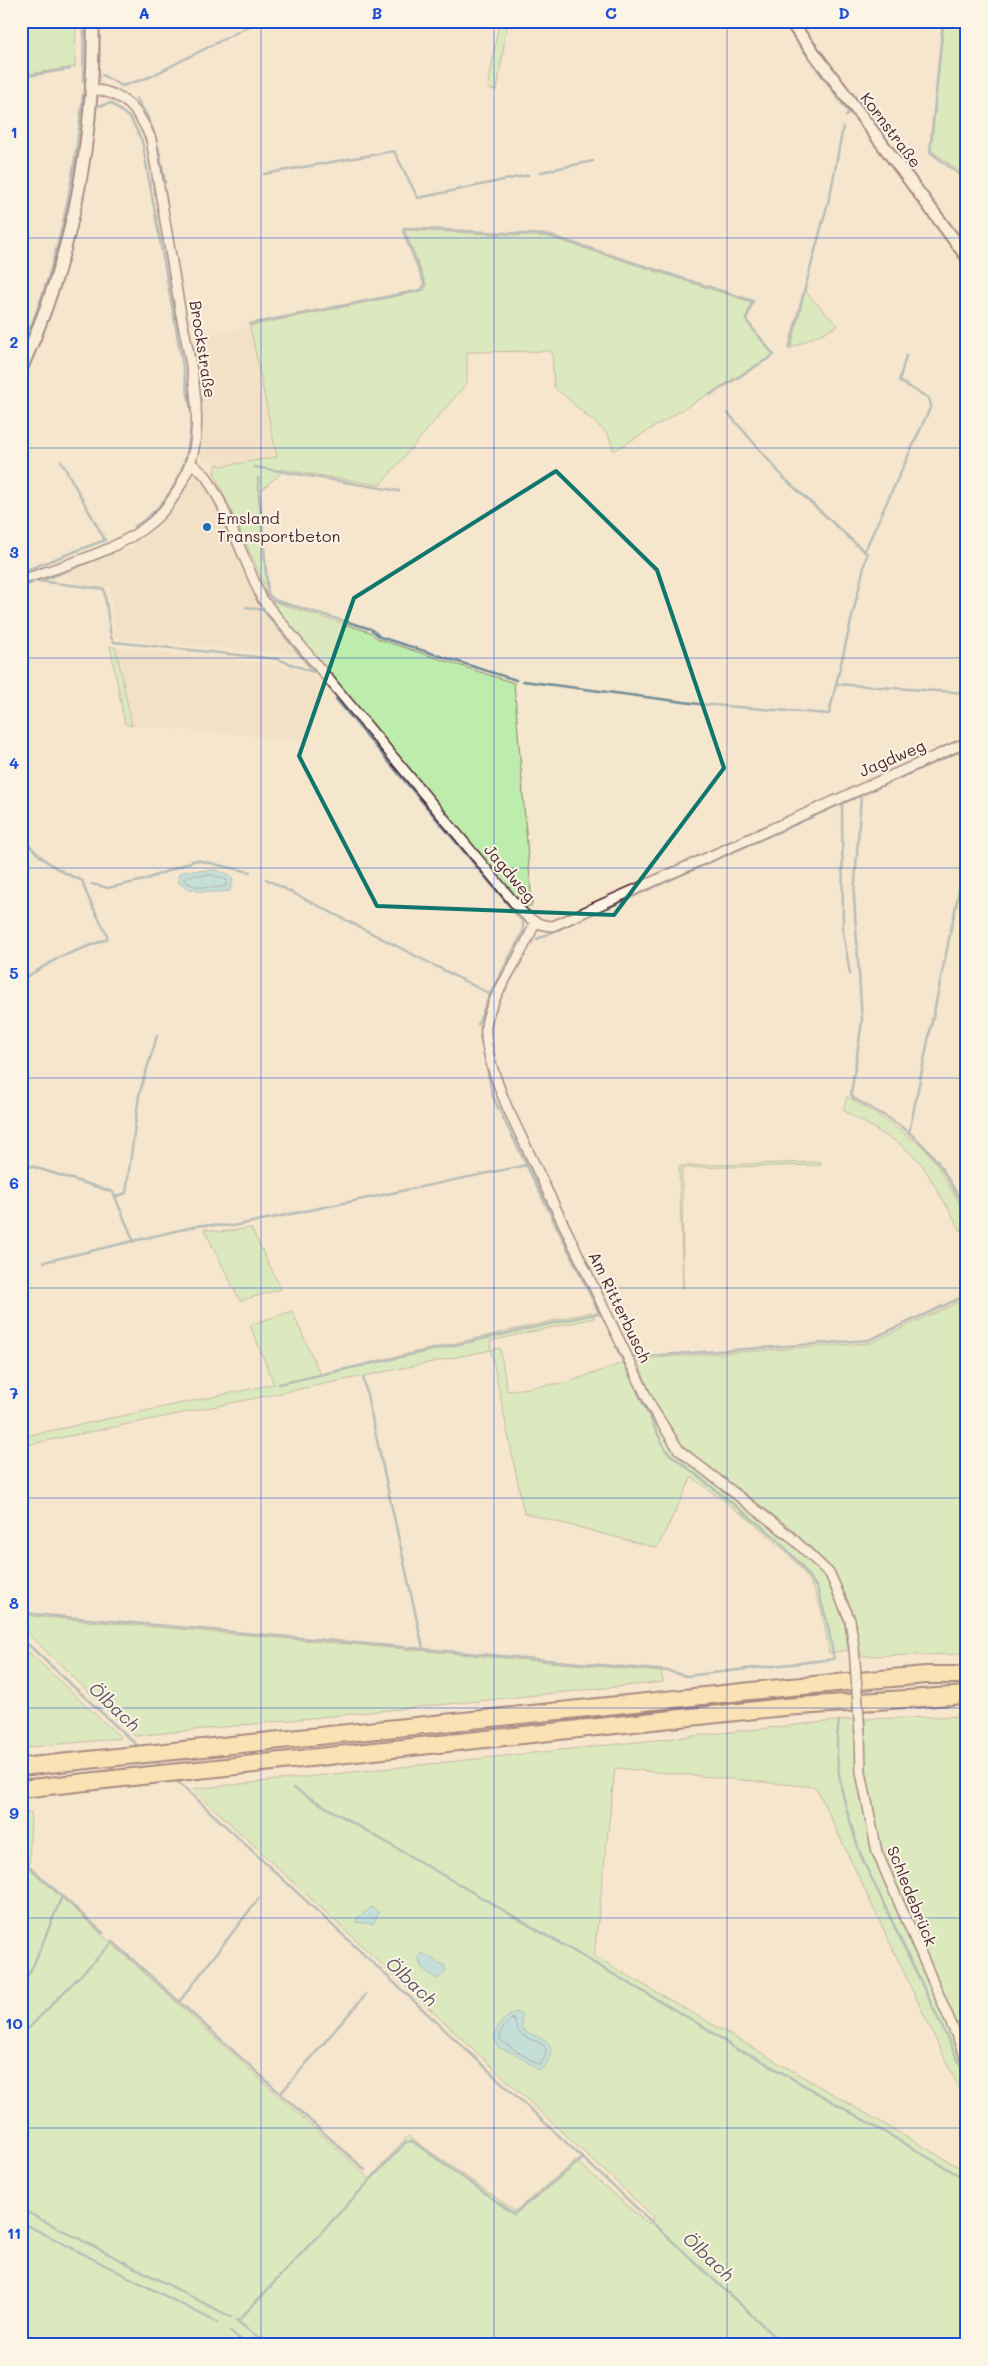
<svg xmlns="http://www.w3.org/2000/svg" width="988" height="2366" viewBox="0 0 988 2366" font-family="Mali,sans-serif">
<rect width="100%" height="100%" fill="#f5e6ce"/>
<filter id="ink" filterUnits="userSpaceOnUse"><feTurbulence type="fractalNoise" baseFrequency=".02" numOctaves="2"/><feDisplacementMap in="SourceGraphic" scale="10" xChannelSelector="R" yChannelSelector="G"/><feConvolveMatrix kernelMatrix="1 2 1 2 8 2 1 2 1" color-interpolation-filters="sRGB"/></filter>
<g filter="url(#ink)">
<path fill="#f0dcbe" d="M250 326 277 457 222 466 200 458 203 406 192 338Z
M195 475 206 484 217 506 262 612 297 654 116 638 110 588 73 582 66 573 130 548 155 528 173 510Z
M116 648 275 664 312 675 324 690 304 740 132 726Z"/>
<path fill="#bdedac" stroke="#84866c" d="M21 21H76L75 67 21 75Z
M499 21H518L507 26 497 90 488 89Z
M944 21H967V177L931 150Z
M405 230 549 237 751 302 745 320 773 355 614 451 608 434 554 387 552 351 467 352V383L380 485 280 469V474L258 493 267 590 214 473 217 464 222 466 277 457 250 326 422 291 426 289V284Z
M805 291 838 326 791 348Z
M271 601 370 632 378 639 514 683 532 905 525 908 334 679Z
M110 646 116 648 132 726 125 724Z
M847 1097 881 1117 923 1147 936 1163 967 1217V1241L922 1164 900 1144 843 1110Z
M821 1162V1165L682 1168 683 1289 679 1166Z
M251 1228 281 1289 240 1301 204 1229 221 1232Z
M967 1298V1654L860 1656 855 1618 834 1570 792 1529 684 1448 655 1405 637 1359 870 1343Z
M292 1311 320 1374 591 1312 594 1318 490 1341 491 1350 500 1348 507 1391 568 1382 626 1362 648 1409 673 1449 787 1538 825 1576 844 1620 848 1650 829 1653C826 1631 823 1610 814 1590 793 1545 731 1508 692 1477L657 1548 524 1513 491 1350 21 1446V1437L274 1384 250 1325Z
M21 1615 661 1672 663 1682 135 1736 21 1627Z
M21 1645 121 1738 21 1748Z
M967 1716V2105L816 1787 615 1768 594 1956 967 2172V2344L21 2345V1813L31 1812 29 1868 370 2179 408 2136 515 2211 576 2161 648 2224 654 2217 193 1789 854 1719 855 1734H865V1719Z"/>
<path fill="#87d8e2" stroke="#6f8e99" d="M214 870 231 875 233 880 230 891C212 893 191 894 178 882L179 874 186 871Z
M372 1907 379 1913 373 1924 356 1922 357 1918Z
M421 1953 444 1965 446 1971 442 1976 436 1979 421 1967 418 1957Z
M515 2012 522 2015V2029C531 2037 539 2033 550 2045L551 2053 545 2067 538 2070 514 2053 499 2048 494 2041C495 2026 503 2019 515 2012Z"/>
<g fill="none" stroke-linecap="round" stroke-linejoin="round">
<path stroke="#626974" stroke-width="1" d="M213 875 227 880 226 886C214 889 193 889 184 880L187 876Z
M512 2019 515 2021C518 2050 560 2032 541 2064H537L500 2040C499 2031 505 2024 512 2019Z"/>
<path stroke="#6f8e99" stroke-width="2.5" d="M782 21 849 113 846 116
M798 21 825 58
M943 21 930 152 967 180
M102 75 122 86 150 77 259 21
M21 77 70 69
M83 81 84 21
M136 98C156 126 159 149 165 182
M99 106 111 103 131 119 142 141 191 411
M882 135 946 220
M541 172 593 161
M264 174 394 151 418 198 528 175
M250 324 421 290 425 285 403 231 404 228 548 235 753 301 746 320 774 355 710 395
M789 348 831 191 843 127
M21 349C58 268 74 183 83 95
M255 467 399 491
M258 478 268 594 274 600 371 629 380 637 516 680
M134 527C172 503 189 466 191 422
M865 550 931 406 929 398 899 381 906 356
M21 572 105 540 61 461
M44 580 112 553
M38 581 104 589 111 637 114 642 277 659 313 672
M21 588 32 583
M246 607 263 610 313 671
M523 681 699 704 829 714 867 554 785 479 728 413
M836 684 967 693
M336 699 523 922V932L490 994 478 1024
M861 795 854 897 862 1021 851 1094 853 1098C877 1111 903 1125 923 1145 942 1163 954 1190 967 1213
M842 804 843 932 850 974
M21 835C38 858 57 871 83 881
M266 879 490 994
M92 884 108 888 144 880 196 860 250 872
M607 908 967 748
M537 939 585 917
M21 980 60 957 107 939V935C102 923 82 890 83 881
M480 1035 493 1097 600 1315
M909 1133 967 852
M21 1163 113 1192 134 1242
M115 1197 126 1193 139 1095 157 1036
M44 1262 201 1225 233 1226 527 1165
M634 1357 869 1340 967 1295
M363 1377 423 1648
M279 1384 599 1313
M21 1613 668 1671 686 1676 834 1659 827 1621 817 1588 800 1564 775 1537 666 1451 616 1347
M21 1638 141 1749
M839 1721C831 1765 847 1814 861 1856L967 2079
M153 1759 162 1767
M175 1779 784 2345
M293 1788 706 2028 737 2050 750 2054 967 2180
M21 1859 103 1933
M112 1941 365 2170
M21 1988 35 1962 62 1896
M179 2002 259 1898
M22 2035 113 1942
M281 2093 366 1994
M21 2209 231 2317
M21 2222 218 2323
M236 2320 268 2345
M238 2321 406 2142 412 2141 514 2214 582 2159
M230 2331 246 2345"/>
<defs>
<path id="minor" d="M191 463 206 476 220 501 262 599 522 912C532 921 540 926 553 926L967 742
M21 580C68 564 138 546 168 505 181 488 192 464 195 443 201 401 189 356 181 315 171 256 161 198 151 139 139 110 125 93 92 89
M535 922C525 953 489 997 486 1026 484 1050 498 1085 507 1107L652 1408 679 1450 790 1536 830 1574 850 1620 854 1647
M860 1734 861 1772 877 1852 967 2060"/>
<path id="tertiary" d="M790 21 967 257
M21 369C71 260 95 141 93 21"/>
<path id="motorway" d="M21 1767 780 1688 926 1675H967
M21 1789 784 1707 967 1695"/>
</defs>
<use href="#minor" stroke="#4a1f2b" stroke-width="12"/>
<use href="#tertiary" stroke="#4a1f2b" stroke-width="15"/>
<use href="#motorway" stroke="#4a1f2b" stroke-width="20"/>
<use href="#minor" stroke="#fcf5e5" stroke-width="9"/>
<use href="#tertiary" stroke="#fcf5e5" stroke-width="11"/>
<use href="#motorway" stroke="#fede96" stroke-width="16"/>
<defs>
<path id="minor-bridge" d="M854 1647 860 1734"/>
</defs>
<use href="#minor-bridge" stroke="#4a1f2b" stroke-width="12" stroke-linecap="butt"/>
<use href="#minor-bridge" stroke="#fcf5e5" stroke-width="9"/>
</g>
</g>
<path d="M0 0H988V2366H0ZM556 471 657 570 724 768 614 915 377 906 299 756 354 598Z" fill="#f5e6ce" fill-opacity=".55" fill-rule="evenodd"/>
<path fill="none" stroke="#0f766e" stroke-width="4" stroke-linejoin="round" d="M556 471 657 570 724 768 614 915 377 906 299 756 354 598Z"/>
<path fill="none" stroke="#1d4ed8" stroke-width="1" stroke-opacity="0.55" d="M261 21V2345M494 21V2345M727 21V2345M21 238H967M21 448H967M21 658H967M21 868H967M21 1078H967M21 1288H967M21 1498H967M21 1708H967M21 1918H967M21 2128H967"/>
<circle fill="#1f6fb2" stroke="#fcf5e5" stroke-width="2" cx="207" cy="527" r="5"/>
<g text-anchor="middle" stroke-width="4" stroke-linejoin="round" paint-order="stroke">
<g font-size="16" fill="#4a1f2b" stroke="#fcf5e5">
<text transform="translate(891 130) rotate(53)" y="6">Kornstraße</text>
<text transform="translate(203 349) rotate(81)" y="6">Brockstraße</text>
<text transform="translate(892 758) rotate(-23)" y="6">Jagdweg</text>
<text transform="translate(510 873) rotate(50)" y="6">Jagdweg</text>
<text transform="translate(620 1307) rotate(64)" y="6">Am Ritterbusch</text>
<text transform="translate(912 1896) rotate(68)" y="6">Schledebrück</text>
</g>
<g font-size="16" fill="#4a1f2b" stroke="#fcf5e5" text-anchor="start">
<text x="217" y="524">Emsland<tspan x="217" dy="18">Transportbeton</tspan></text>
</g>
<g font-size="18" font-style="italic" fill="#5c5662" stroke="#fcf5e5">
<text transform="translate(114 1707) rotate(43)" y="6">Ölbach</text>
<text transform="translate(411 1982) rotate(43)" y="6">Ölbach</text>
<text transform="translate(708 2257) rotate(43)" y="6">Ölbach</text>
</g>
</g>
<rect width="988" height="2366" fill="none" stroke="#fcf5e5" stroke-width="55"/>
<rect x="28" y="28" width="932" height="2310" fill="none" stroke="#1d4ed8" stroke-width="2"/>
<g font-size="16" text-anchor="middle" font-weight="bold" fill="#1d4ed8">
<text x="144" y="19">A</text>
<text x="377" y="19">B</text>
<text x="611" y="19">C</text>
<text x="844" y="19">D</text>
<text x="14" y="138">1</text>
<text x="14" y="348">2</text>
<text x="14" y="558">3</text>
<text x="14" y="769">4</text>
<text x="14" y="979">5</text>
<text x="14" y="1189">6</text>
<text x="14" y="1399">7</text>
<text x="14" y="1609">8</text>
<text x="14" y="1819">9</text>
<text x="14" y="2029">10</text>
<text x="14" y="2239">11</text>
</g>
</svg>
